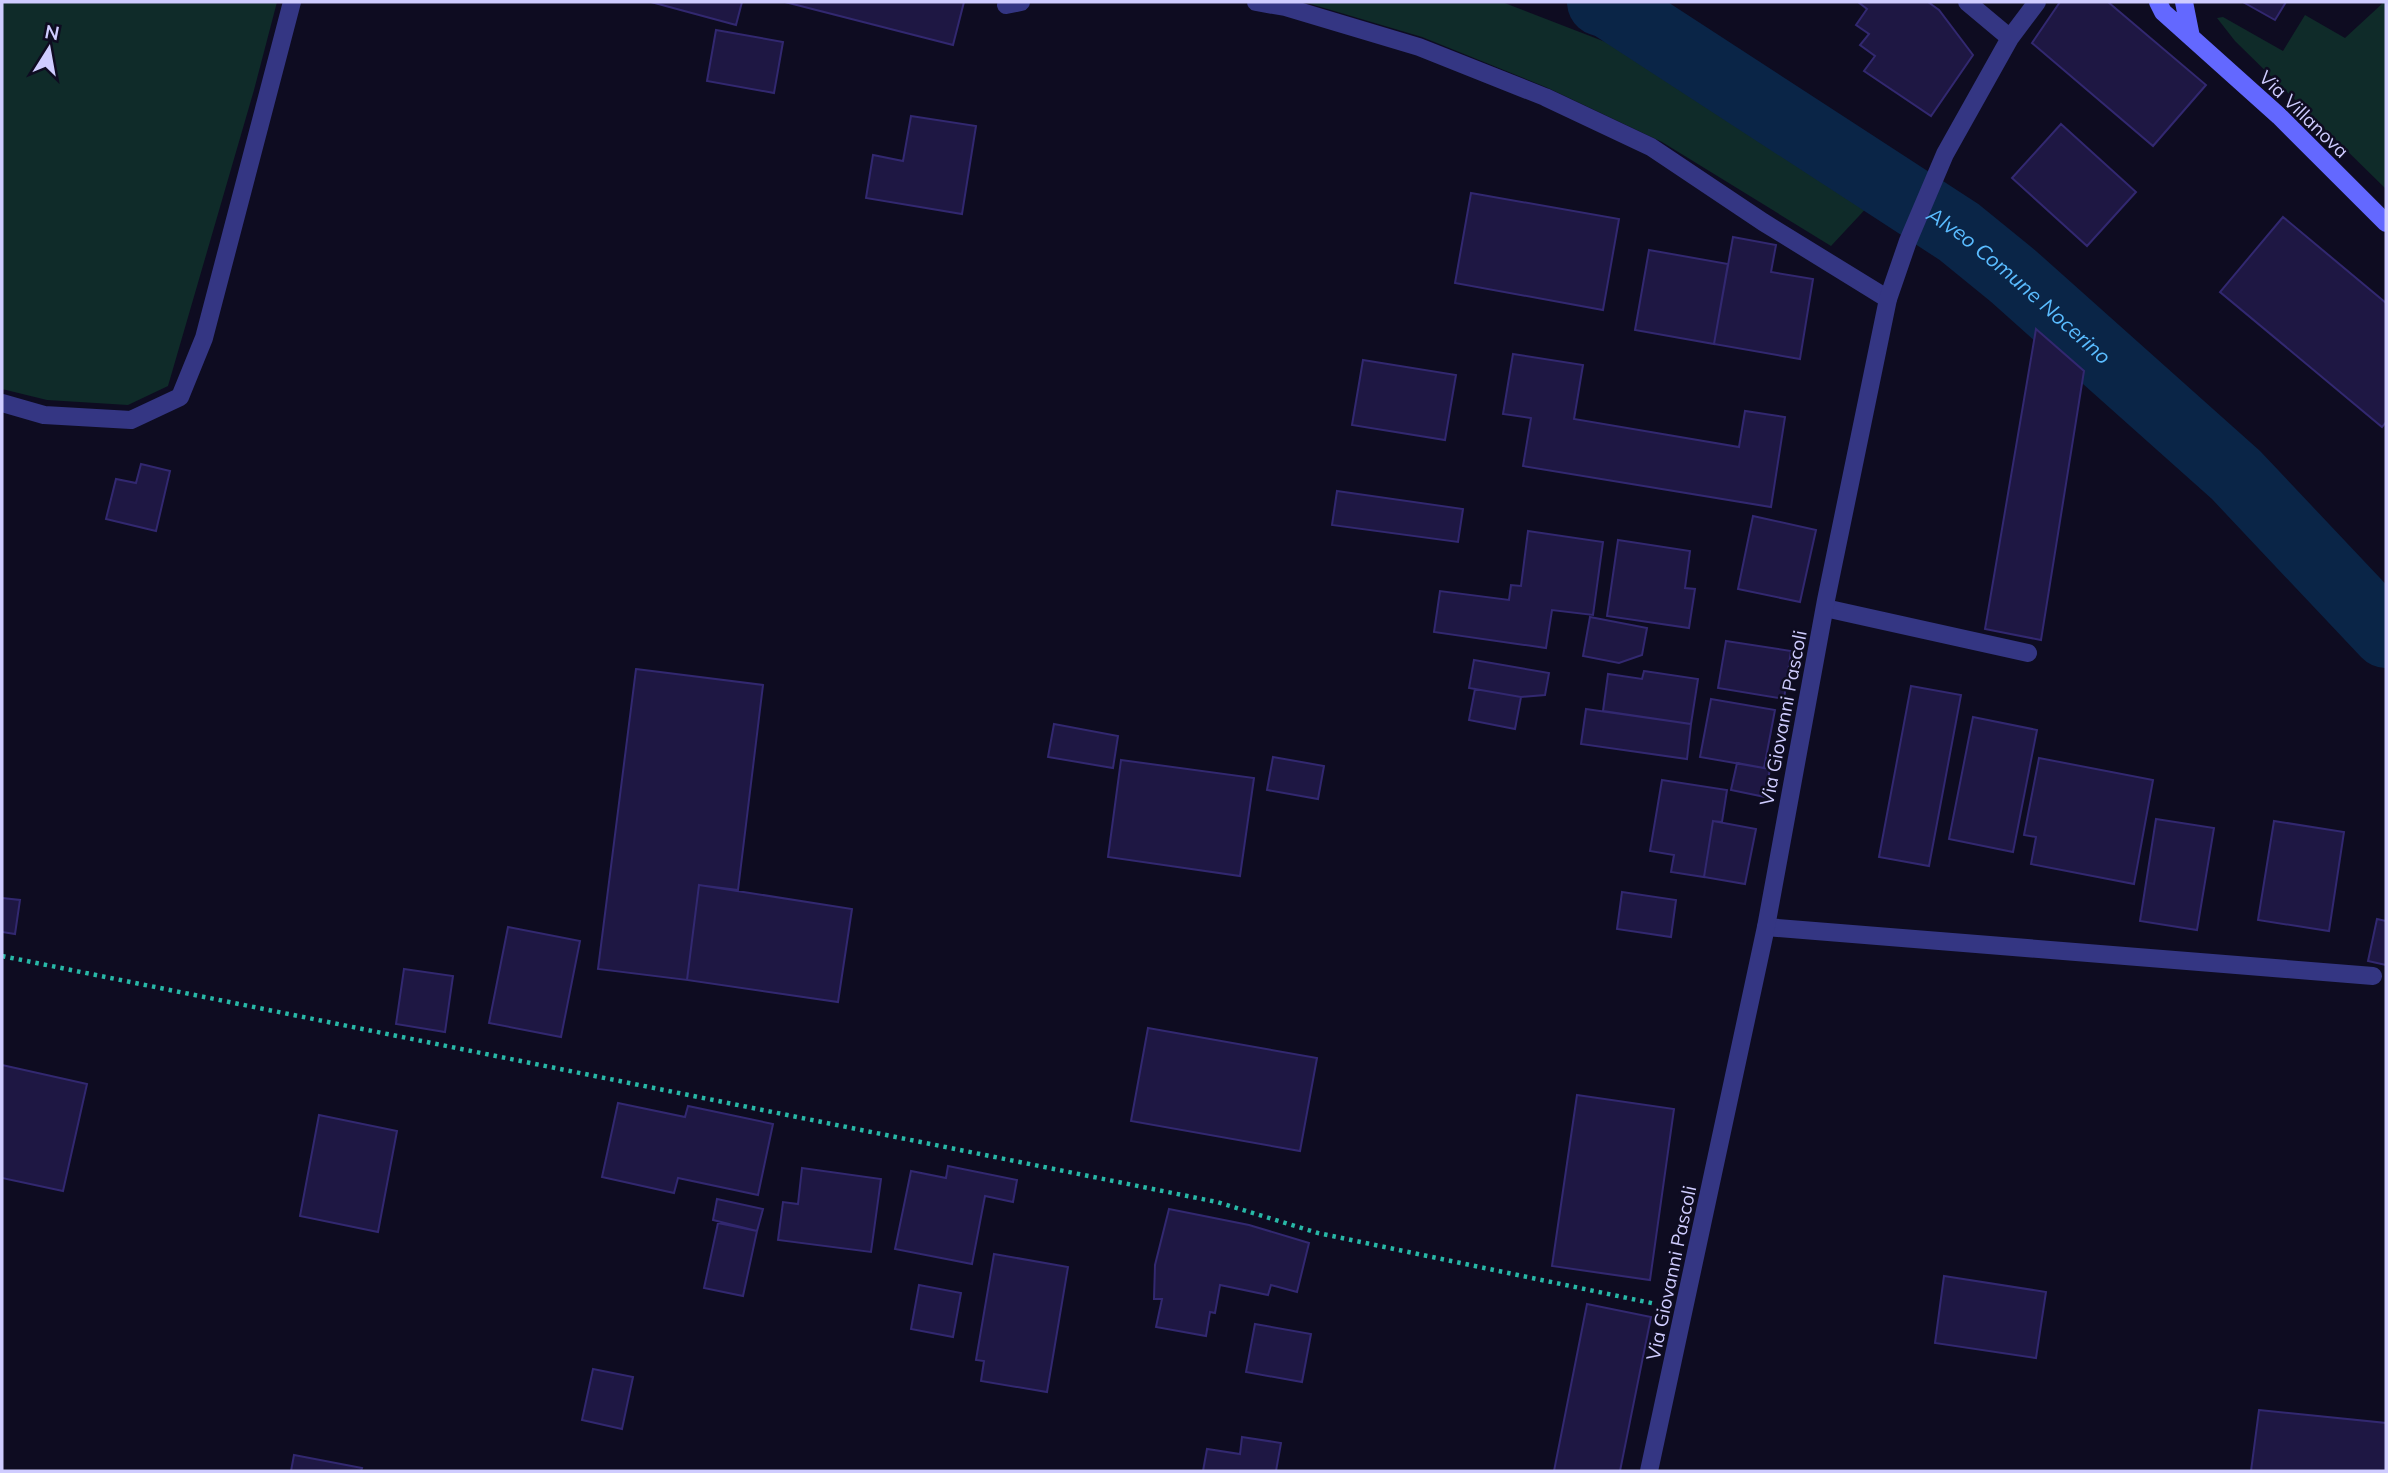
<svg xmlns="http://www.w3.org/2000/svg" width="2388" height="1473" viewBox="0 0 2388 1473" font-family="Mulish,sans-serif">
<rect width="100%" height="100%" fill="#0e0c21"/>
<path fill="#0f2b29" d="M2 2H277L254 90 168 386 128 405 47 400 2 389Z
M1304 2H1502L1621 48 1872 202 1831 246 1662 142 1548 88 1422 37Z
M2384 2H2386V189L2235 41 2217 18 2223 17 2283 51 2305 15 2345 38Z"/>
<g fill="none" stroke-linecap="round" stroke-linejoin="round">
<path stroke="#0a2547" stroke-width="68" id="s1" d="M1601 2 1610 5 1959 232 2013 276 2236 475 2386 634"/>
</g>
<path fill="#1e1743" stroke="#322870" stroke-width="2" d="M651 2H742L736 25Z
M785 2H964L953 45Z
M1858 2H1928L1939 10 1973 55 1931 116 1864 71 1875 56 1860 45 1869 34 1856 25 1867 9Z
M2060 2H2108L2206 85 2153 146 2032 43Z
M2243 2H2286L2275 20Z
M716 30 783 42 774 93 707 81Z
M911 116 976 126 962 214 866 198 873 155 903 161Z
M2061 124 2136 192 2087 246 2012 178Z
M1471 193 1619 219 1603 310 1455 283Z
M2283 217 2386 303V422L2382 427 2220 292Z
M1733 237 1776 245 1771 272 1813 279 1800 359 1714 344Z
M1649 250 1728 264 1714 344 1635 330Z
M2036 329 2084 371 2041 640 1985 629Z
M1513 354 1583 365 1574 419 1739 447 1745 411 1785 417 1771 507 1523 466 1531 418 1503 414Z
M1363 360 1456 375 1445 440 1352 425Z
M141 464 170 471 156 531 106 519 116 479 136 483Z
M1337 491 1463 509 1458 542 1332 525Z
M1753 516 1816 530 1800 602 1738 589Z
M1528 531 1603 542 1593 615 1552 610 1546 648 1434 632 1440 591 1509 600 1511 585 1521 586Z
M1618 540 1690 551 1685 588 1695 589 1689 628 1607 616Z
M1590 617 1647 628 1642 655 1619 663 1583 656Z
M1726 641 1791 651 1784 699 1718 688Z
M1474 660 1549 673 1545 695 1521 697 1469 688Z
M636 669 763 685 738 890 699 885 687 980 598 969Z
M1644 671 1698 679 1691 724 1603 711 1608 674 1642 679Z
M1911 686 1961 695 1929 866 1879 857Z
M1475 689 1521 697 1515 729 1469 720Z
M1711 699 1775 710 1764 768 1700 757Z
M1586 709 1691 724 1687 759 1581 744Z
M1973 717 2037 730 2013 852 1949 839Z
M1054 724 1118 736 1113 768 1048 757Z
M1273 757 1324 766 1318 799 1267 790Z
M2039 758 2153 780 2134 884 2031 864 2036 837 2024 835Z
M1121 760 1254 778 1240 876 1108 857Z
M1737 763 1770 769 1765 797 1731 790Z
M1662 780 1727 790 1722 822 1713 821 1704 877 1671 872 1674 855 1650 851Z
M2156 819 2214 828 2197 930 2140 921Z
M1713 821 1756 829 1745 884 1704 877Z
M2274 821 2344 832 2329 931 2258 920Z
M699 885 852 909 838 1002 687 980Z
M1622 892 1676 900 1671 937 1617 929Z
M2 898 20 900 15 934 2 932Z
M2377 919 2386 921V965L2368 961Z
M508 927 580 941 561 1037 489 1023Z
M404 969 453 976 445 1032 396 1024Z
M1148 1028 1317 1058 1300 1151 1131 1121Z
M2 1065 87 1084 63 1191 2 1178Z
M1577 1095 1674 1109 1650 1280 1552 1266Z
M618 1103 685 1117 688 1106 773 1124 758 1195 678 1178 674 1193 602 1177Z
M319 1115 397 1131 378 1232 300 1216Z
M948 1166 1017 1180 1013 1202 985 1196 972 1264 895 1249 911 1171 946 1178Z
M802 1168 881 1179 871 1252 778 1240 783 1202 798 1204Z
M717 1199 763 1209 757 1231 713 1220Z
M1169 1209 1249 1225 1309 1243 1297 1292 1271 1285 1268 1295 1220 1285 1215 1313 1210 1312 1206 1336 1156 1327 1162 1299H1154L1155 1265Z
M718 1223 757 1231 743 1296 704 1288Z
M994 1254 1068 1267 1047 1392 981 1381 984 1361 976 1360Z
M1944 1276 2046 1292 2036 1358 1935 1343Z
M919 1285 961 1293 953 1337 911 1329Z
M1587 1304 1651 1317 1620 1471H1554Z
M1255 1324 1311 1334 1302 1382 1246 1372Z
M593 1369 633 1377 622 1429 582 1420Z
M2259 1410 2386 1423V1471H2251Z
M1242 1437 1281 1443 1276 1471H1203L1207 1449 1240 1454Z
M294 1455 362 1468 361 1471H291Z"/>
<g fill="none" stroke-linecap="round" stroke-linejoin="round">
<path stroke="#28b8a7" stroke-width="4.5" stroke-dasharray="3.5 5" stroke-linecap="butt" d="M2 956 1217 1202 1318 1233 1656 1304"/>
<path stroke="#343683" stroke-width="18" d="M1256 2 1285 7 1419 47 1545 97 1651 147 1763 222 1888 299
M1006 5 1021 2
M2 403 44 415 131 420 180 397 204 338 292 2
M1825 608 2028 653
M1766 927 2373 976"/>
<path stroke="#343683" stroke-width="18" d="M1967 2 2010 38
M1649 1471 1766 927 1826 600 1888 299 1908 241 1945 154 2010 38 2037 2"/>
<path stroke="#6368ff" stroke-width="18" d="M2158 2 2163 12 2279 116 2386 223
M2184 2 2191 37"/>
</g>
<g text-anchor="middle" stroke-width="5" stroke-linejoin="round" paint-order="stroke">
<g font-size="19" fill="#cfccff" stroke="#0e0c21">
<text transform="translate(2304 114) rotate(44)" y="7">Via Villanova</text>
<text transform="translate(1783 718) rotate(-79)" y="7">Via Giovanni Pascoli</text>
<text transform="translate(1671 1273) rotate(-78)" y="7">Via Giovanni Pascoli</text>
</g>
<g font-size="21" font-style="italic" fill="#5abcff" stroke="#0e0c21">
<text dy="7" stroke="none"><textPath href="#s1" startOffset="506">Alveo Comune Nocerino</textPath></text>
</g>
</g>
<rect width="2388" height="1473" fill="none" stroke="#cfccff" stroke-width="7"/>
<g transform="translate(49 49) rotate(11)" stroke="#0e0c21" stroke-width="5" paint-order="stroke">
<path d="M0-5L12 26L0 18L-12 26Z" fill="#cfccff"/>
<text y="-10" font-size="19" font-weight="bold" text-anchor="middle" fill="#cfccff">N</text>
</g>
</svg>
